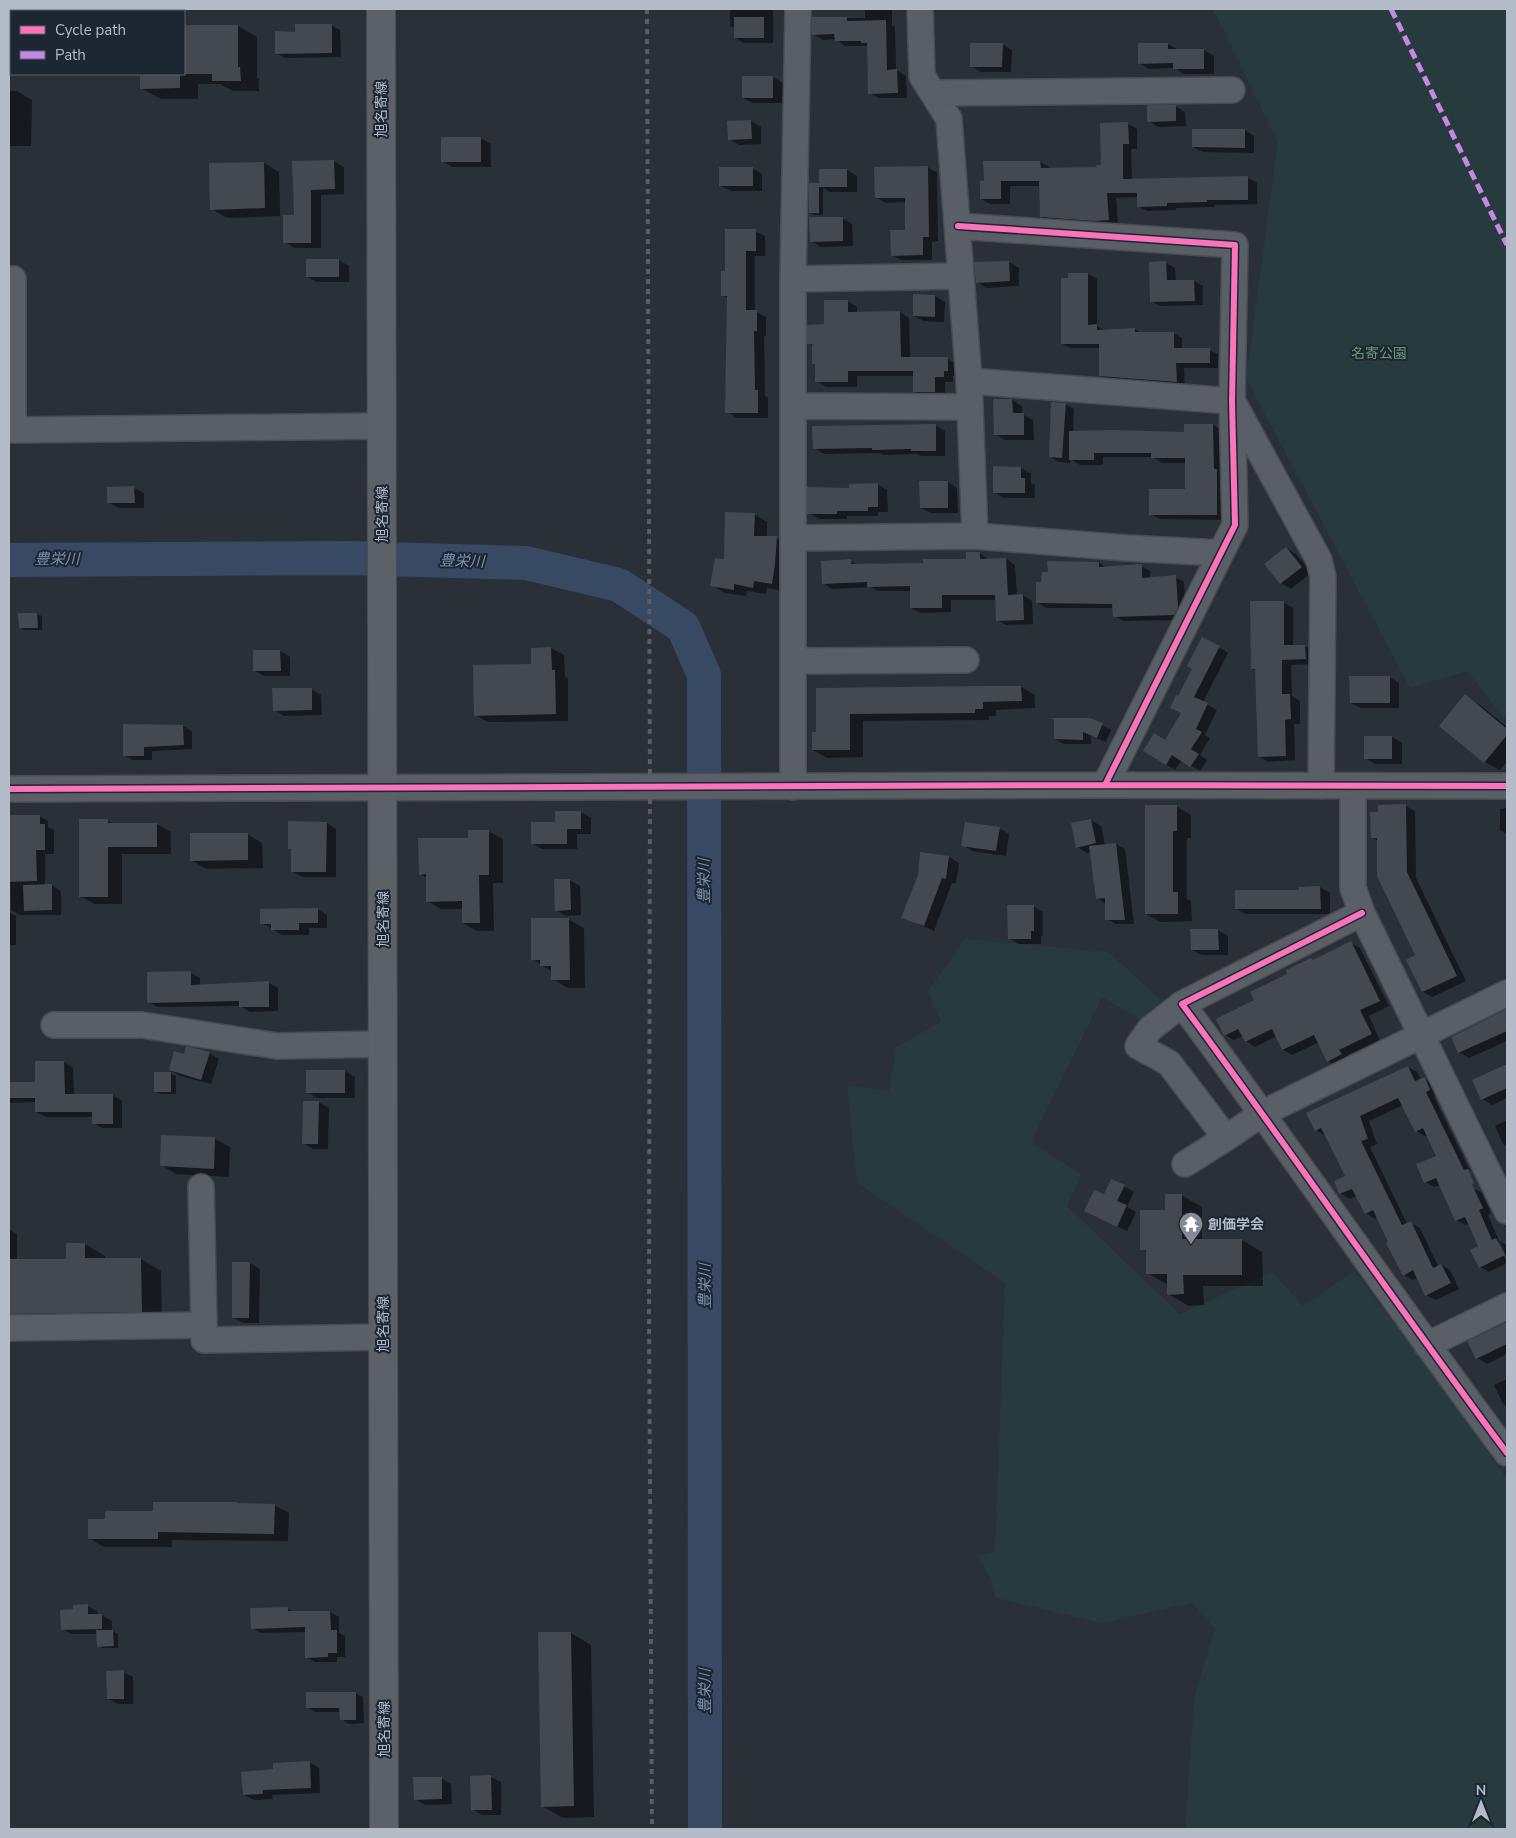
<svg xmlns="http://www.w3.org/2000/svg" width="1516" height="1838" viewBox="0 0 1516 1838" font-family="'Nunito Sans','Noto Sans JP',sans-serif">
<rect width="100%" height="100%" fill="#2a3038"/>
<path fill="#273a3e" d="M1213 9H1507V721L1467 671 1410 688 1246 378 1278 142Z
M965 939 1108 952 1161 1000 1144 1022 1102 997 1031 1142 1082 1175 1067 1206 1180 1314 1272 1272 1303 1306 1354 1271 1443 1386 1507 1480V1829H1185L1194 1699 1215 1628 1192 1603 1101 1623 996 1598 991 1579 977 1555 995 1551 1005 1283 857 1183 847 1085 889 1091 896 1047 941 1022 928 991Z"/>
<path fill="#0007" d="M730 9H773V43H744L735 38V28L730 26Z
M865 9H892V25L895 27 896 70 906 76 907 98H879L869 93 868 46H845L836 39 823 40 813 34V18H865Z
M331 25 340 30 341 57 285 58 276 53 296 33Z
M238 26 257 37V78L259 79V91H233L220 84H198V99H161L141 88V74H184V27Z
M11 27V67L9 66V28Z
M1002 44 1012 50 1011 72H981L971 66Z
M1168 44 1178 50H1204L1214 56V74H1184L1175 68 1149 69 1139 63Z
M773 77 783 83V103H753L743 98Z
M9 91H17L32 100 31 146H9Z
M1175 106 1185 112 1186 126 1158 127 1149 121Z
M751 121 761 127V144L739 145 729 139Z
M1128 124 1137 129V149H1131L1132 180 1248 178 1257 183V204L1215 205V207L1176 208V210L1147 211 1138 206V197L1116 198 1118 224 1051 222 1042 217 1041 186H1010V204H990L981 199V182L1040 162 1049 167V169H1098L1103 166Z
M1245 130 1254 136V153L1203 152 1193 147Z
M481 138 491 144V167H452L443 161Z
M334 161 344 167V194L321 195V248H294L285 242 295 217 293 162Z
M264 163 279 172 280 216 227 218 212 209Z
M928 167 937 173 938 241 932 242V260H901L892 255 906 231V202L886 203 877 198Z
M752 168 762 174V191H731L721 186Z
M820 170H847L857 176V192H830L823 188V215H814L810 212V184L820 185Z
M842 218 852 224 853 246 821 247 811 241Z
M755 231 765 236V256H755V311L766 317V336H764L765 396 768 397V418H737L727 412 728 298 722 295 727 272Z
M339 260 349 266V282H317L307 277Z
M1009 262 1019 268V286L987 288 977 282Z
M1151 263H1166L1175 268 1176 281H1194L1203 286V305L1160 306 1151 301Z
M1070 274H1088L1097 279V326L1106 331 1135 329 1141 333H1173L1182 338V350H1209L1218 354V368H1184L1185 387 1109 381 1100 376V348H1071L1062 344Z
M935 296 945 302 944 322 924 321 914 316Z
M848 301 857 307V313L900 312 909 318 910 358 948 359 957 364V376H953V382H945V397H924L914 392V376H857V387H826L817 381V365L813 363V346L809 343Z
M995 400H1012L1022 406V414L1033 420 1034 440H1005L995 434Z
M1065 404 1074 409 1073 432 1186 433 1213 425 1222 430 1226 520 1160 519 1150 514 1186 490V463H1162L1153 457H1103V465H1080L1071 459 1070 463 1059 462 1050 457Z
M935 425 945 431V456H922L917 454 883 455 880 453 824 454 814 448Z
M1021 468 1031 474V483L1035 485V498H1004L994 492Z
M948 482 957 488 958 513H931L921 508Z
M877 484 887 490 888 512H878V516H847V519H819L809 513 851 489Z
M108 488H134L144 493V508H119L109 503Z
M754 514 767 522V537L776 538 789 545 785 591 767 588 766 594 747 591 746 596 725 593 712 585Z
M1286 548 1296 554 1311 573 1291 589 1281 583Z
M980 553 989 560 1006 559 1015 565 1017 596 1023 595 1032 601 1033 624 1006 625 997 620 996 600H951V612L921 613 911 608V591H878L871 587 832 589 823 583 850 561 858 565 925 564 967 560Z
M1099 563 1107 568 1141 566 1150 571V578L1175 577 1184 582 1186 612 1183 620 1123 621 1114 616V608H1046L1038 603 1043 583Z
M1283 602 1293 608V646H1305L1314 651 1315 664 1291 665 1292 696 1300 701V724H1294L1295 760 1268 762 1259 756 1256 671 1252 669Z
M37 614 42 616V630H24L20 627Z
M1219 647 1228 653 1203 702 1217 710 1205 735 1210 738 1200 755 1207 760 1200 771 1182 760 1175 770 1144 751 1166 741 1183 714 1179 698Z
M551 648 564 655 565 677 568 678V721L488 722 475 715 532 665V649Z
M280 651 290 657V676H264L254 670V652Z
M1389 677 1399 683V708H1361L1351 703Z
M1021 687 1035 695V708L996 710V716H989V720L863 721V757L827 758 813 750 817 733V689Z
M311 689 321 695 322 715 284 716 274 710Z
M1465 696 1480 705 1507 727V762L1500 770 1485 762Z
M1102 725 1111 730 1106 742 1091 736V744H1064L1055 739Z
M183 726 192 731V749L152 751V760H133L124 755Z
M1392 737 1402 743V764H1375L1365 758Z
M1406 806 1415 811 1416 878 1466 981 1432 997 1423 992 1416 956 1378 841 1372 837 1379 813Z
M1177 807 1191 815V838H1187V899L1191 901 1192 921 1160 922 1146 914Z
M1507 808V834L1500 830V809Z
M581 812 591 818V834H577V849H542L532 843 556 823Z
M9 816H39L48 821V827L54 830V854H45V886L52 885 61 891V915H20L11 910Z
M1091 820 1101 826 1105 845 1116 844 1125 849 1134 924H1116L1107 919 1106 904 1097 898 1091 852 1087 853 1077 847Z
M108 821 114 824H157L171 832V854H122V904H94L80 896Z
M327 823 336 829V877H302L292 871V850L289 848Z
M999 828 1009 834 1006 856 972 851 963 845Z
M488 831 503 839V883H493L494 931H477L463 923V909H441L427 901V878L420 874Z
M247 834 262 843 263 868 206 869 191 860Z
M922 854 949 857 959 863 956 883H952L934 931 903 917 919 875Z
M555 880H570L580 886 581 915 566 916 556 910Z
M1320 887 1330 893V914H1246L1236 909Z
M1033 906 1043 912V936H1041V944H1019L1009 938Z
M317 909 327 915V928H309V935H282L262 923Z
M9 912 16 916V945H9Z
M568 919 584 928 585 988H568L552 979V972L533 959Z
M1218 930 1228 936V955H1202L1192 950Z
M1351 943 1360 948 1389 1006 1369 1016 1380 1040 1348 1055 1351 1060 1338 1067 1328 1061 1319 1042 1292 1055 1282 1049 1277 1036 1255 1047 1246 1041 1243 1036 1234 1040 1225 1035 1256 1000 1314 961Z
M148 973H191L200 978V986L269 983 278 988V1011L250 1012 240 1006 158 1007 148 1002Z
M1507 1010V1041L1469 1058 1459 1052 1452 1037Z
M209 1053 219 1059 211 1084 180 1076 170 1070 184 1055Z
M36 1062H64L73 1068 74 1095H113L122 1101V1128H102L93 1123V1117H46L36 1112V1102L9 1103V1083H36Z
M1507 1065V1098L1492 1105 1482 1099 1473 1081Z
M1408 1067 1417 1072 1421 1080 1425 1079 1434 1084 1439 1096 1434 1097 1469 1169 1454 1176 1455 1178 1435 1187 1425 1182 1438 1157 1428 1135 1425 1136 1416 1131 1403 1105 1369 1121 1377 1144 1370 1147 1407 1224 1411 1223 1420 1228 1438 1266 1441 1265 1450 1270 1459 1289 1436 1300 1426 1295 1418 1277 1413 1280 1404 1275 1378 1217 1375 1219 1366 1213 1357 1196 1350 1199 1340 1193 1346 1177 1325 1136 1316 1130Z
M345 1071 355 1077V1098H317L307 1092Z
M155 1074H171L176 1076V1094H160L155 1091Z
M319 1102 329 1108 328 1149H313L303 1143Z
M1507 1120V1146L1503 1144 1495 1126Z
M215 1139 230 1147 229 1177 176 1174 161 1165Z
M1124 1186 1134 1192 1127 1207 1136 1212 1127 1231 1095 1216 1105 1196Z
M1473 1188 1482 1193 1491 1213 1488 1215 1499 1241 1505 1244 1507 1248V1258L1500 1242H1497L1507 1263 1489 1272 1480 1267V1247L1469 1224 1466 1225 1456 1220Z
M1181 1195 1202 1207V1240H1242L1262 1252 1263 1286H1203L1204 1305 1189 1306 1168 1294V1285L1147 1273V1252L1141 1249 1166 1211Z
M9 1229 17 1234V1260H68L85 1244 105 1256V1260L141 1259 161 1271 162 1323 9 1330Z
M250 1263 260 1269 259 1323H243L233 1317Z
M1507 1323V1354L1487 1364 1477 1358 1469 1342Z
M1507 1379V1406L1503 1404 1494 1385Z
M154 1503H238L241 1504 274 1505 289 1513 288 1541 172 1540V1547H104L89 1538 106 1521 154 1512Z
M87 1606 97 1611 98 1615H102L112 1621V1631L118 1634V1648H103L98 1646V1634H72L62 1629 74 1610Z
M287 1608 294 1612H330L339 1617V1633L345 1636V1657H337V1662H315L306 1657V1632L261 1633 252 1628Z
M571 1633 591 1645 594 1817 563 1818 542 1806Z
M123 1672 133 1677V1704H118L108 1699Z
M355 1693 363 1697 364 1723 349 1724 341 1719V1712H315L307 1707Z
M309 1762 319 1768 320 1793 272 1795 273 1799 254 1800 244 1795Z
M491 1777 501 1782V1815H482L472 1809Z
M441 1778 451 1784 452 1804 425 1805 415 1799Z"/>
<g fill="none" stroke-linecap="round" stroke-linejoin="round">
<path stroke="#384963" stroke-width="34" d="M9 560 348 558 526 563 619 585 683 627 704 675 705 1829"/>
</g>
<path fill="#444950" d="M734 17H764V38H734Z
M812 17H847V21L886 20 887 70 897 69 898 93 868 94 867 43H861V41H835L834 34 812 35Z
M295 24H332V53L275 54V31L295 32Z
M184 25H238V67H240L241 81H212V74H184Z
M970 43H1003L1002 67H970Z
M1138 43H1168V49H1204V69H1173V63L1138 64Z
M140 74H180V88L140 89Z
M742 76H773V98H742Z
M1147 105H1176V121L1147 122Z
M751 120 752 139 728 140 727 121Z
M1128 122 1129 144H1123V179L1248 176V200H1207V202L1167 203V206L1137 207V193H1107L1109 220 1094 221 1040 217 1039 181H1001V199H980V181H984L983 161H1040L1041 168 1097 167 1096 165H1101L1100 123Z
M1192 129H1245V148L1192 147Z
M441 137H481V162H441Z
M334 160 335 189 311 190V243H283V215H294L292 161Z
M264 162 265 208 210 210 209 163Z
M928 166 929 237H923V255L891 256 890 230H905V198H875L874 167Z
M719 167H753V186H719Z
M819 169H847V187H819Z
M809 183H819V213H809Z
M809 217H843V241L810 242Z
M725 229H756V251H746V310H757V331H754L755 390H758V413H725L727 296H721V271H725Z
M306 259H339V277H306Z
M1009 261 1010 281 976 283 974 262Z
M1166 261 1167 280H1194L1195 301 1150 302 1149 262Z
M1068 273H1088V325L1097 324V330L1135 328V332H1174V348H1210V363H1176L1177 382 1099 376V344H1061V278H1068Z
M913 294 935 295V317L913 316Z
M824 300H848V312L900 311 901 357H948V371H944V377H935V392H913V371H848V382H815V364H812V344H807V325L824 324Z
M993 399H1012L1013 413H1024V435H994Z
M1051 402 1066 403 1062 458 1049 457Z
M936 424V451H911V449L872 450V448L813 449 812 426Z
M1184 424H1213L1214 469H1217V515H1149V489H1185V458H1151V453H1094V460H1069V431L1111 430 1184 432Z
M993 466 1021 467V478H1025V493H993Z
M919 481H948V508H920Z
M878 483V507H868V511H837V514H807V487L849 488V484Z
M134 486 135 503H107V487Z
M725 512 755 513 754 536H777L775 564 772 584 754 581 753 588 734 584V590L710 586 715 558 724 559Z
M1286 547 1302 567 1280 584 1264 564Z
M966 552H980V559L1006 558 1008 595 1023 594 1024 620 996 621 995 595H942V608H910V586L867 587V582L822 584 821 561 851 559V564L923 563V559H966Z
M1047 561 1099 562V567L1142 564V578L1176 575 1178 607 1174 615 1113 617 1112 604 1036 603V582H1041L1042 572H1048Z
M1250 601H1284V645H1305L1306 659 1282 660V694H1290L1291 719 1285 720 1286 756 1258 757 1255 669H1251Z
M18 613H37L38 628H19Z
M1202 637 1220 646 1194 697 1208 703 1196 729 1202 732 1191 749 1199 754 1190 767 1172 755 1166 765 1143 751 1154 733 1165 740 1181 713 1170 708 1176 695 1178 696 1192 669 1187 666Z
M551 647 552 670H555L556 714 474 716 473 665 531 664V648Z
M253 650H280L281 671H253Z
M1349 676H1390V703H1350Z
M983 686H1021L1022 701 983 702V709H975V713L850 714V750H812V732H816V688Z
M272 688H312V710L273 711Z
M1465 694 1507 729V735L1484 763 1439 726Z
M1051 718H1090L1103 723 1097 738 1083 732V740L1054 739V720Z
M123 724 183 725 184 745 144 747V756H123Z
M1364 736H1392V759H1364Z
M1406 804 1407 872 1457 976 1422 992 1406 960 1415 955 1377 876V838H1371L1370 812H1378V805Z
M1145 805H1177V831H1173V892H1178V914H1145Z
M555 811H581V829H567V844H531V822H555Z
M9 815H40V824H45V850H36L37 881 9 882Z
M79 819H108V823H157V847H108V897H79Z
M1091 819 1096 843 1076 848 1071 823Z
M288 821 327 822 326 872H291V849H288Z
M965 822 1000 827 996 851 961 846Z
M468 830H489V875H479L480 923H462V901L426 902V874L419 875 418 838H468Z
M190 833H248V860L190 861Z
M1116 843 1125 920H1105V898L1096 899 1089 846Z
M920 852 949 856 946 879 942 878 924 926 901 918 918 875Z
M554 879H570L571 910 555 911Z
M52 884V910L24 911 23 885Z
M1320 886 1321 909H1235V890H1299V887Z
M1007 905H1034V931H1031V939H1008Z
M318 908V923H299V930H271V924H260V909Z
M531 918H569L570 980H551V966H540V960H531Z
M1190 929H1218L1219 950H1191Z
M1351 941 1380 1001 1360 1010 1372 1034 1339 1050 1342 1054 1327 1062 1314 1035 1282 1050 1272 1029 1245 1042 1238 1029 1224 1036 1216 1019 1254 1000 1250 992 1287 974 1286 970 1311 958 1313 960Z
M191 971V985L269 981V1007H239V1001L147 1003V972Z
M1507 1009V1031L1458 1053 1451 1037Z
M186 1046 210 1052 201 1080 169 1070 174 1051 184 1054Z
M35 1061H64L65 1094H113V1124H92V1112H35V1098H9V1082H35Z
M1507 1064V1088L1481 1100 1472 1080Z
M1408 1066 1415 1081 1425 1077 1430 1090 1426 1092 1464 1170 1468 1169 1474 1183 1472 1184 1483 1208 1479 1210 1492 1240 1496 1238 1505 1255 1479 1268 1470 1250 1478 1246 1465 1217 1455 1221 1436 1178 1424 1183 1416 1164 1436 1156 1423 1128 1415 1132 1398 1098 1360 1116 1368 1139 1361 1141 1402 1225 1411 1221 1433 1268 1441 1264 1451 1283 1425 1296 1413 1270 1403 1276 1386 1243 1388 1242 1373 1210 1365 1214 1352 1189 1339 1194 1334 1181 1345 1176 1321 1128 1315 1131 1306 1113Z
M306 1070H345V1093H306Z
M154 1072H171V1092H154Z
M303 1101H319L318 1144H302Z
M161 1135 215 1137 214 1169 160 1166Z
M1111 1179 1125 1185 1117 1201 1127 1205 1117 1227 1084 1211 1094 1190 1104 1194Z
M1165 1194H1182V1239H1242V1275H1183L1184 1294 1167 1295V1274H1146V1250H1140V1210H1165Z
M66 1243H85V1258H141L142 1312 9 1314V1259H66Z
M232 1262H250L249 1318H232Z
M1507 1322V1344L1476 1359 1467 1341Z
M153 1502H238V1503L275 1504 274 1534 158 1532V1539H88V1519H105V1511H153Z
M88 1604V1614H102V1629L61 1630 60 1610 73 1609V1605Z
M288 1607V1611H330L331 1630H337V1653H328V1657L305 1658V1627L251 1629 250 1608Z
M96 1630H113L114 1646 97 1647Z
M538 1632H571L574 1806 541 1807Z
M124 1670V1699H107L106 1671Z
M306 1692H356V1720H340L339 1708H306Z
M310 1761 311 1788 263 1790V1794L243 1795 241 1772 273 1769V1763Z
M491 1775 492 1810H471L470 1776Z
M413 1777H442V1799L414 1800Z"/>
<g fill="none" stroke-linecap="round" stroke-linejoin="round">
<defs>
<path id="minor" d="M920 9 922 76 949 119 969 381 975 536
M934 93 1232 90
M958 226 1235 245 1232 401 1235 525 1105 785
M9 279H13V430L382 426
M793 279 960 276
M969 381 1232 401
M794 406 970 407
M1235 406 1319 560 1323 577 1321 786
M793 538 975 536 1127 548 1221 553
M793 661 966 660
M1353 786V888L1362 913 1507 1211
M793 787V279L798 9
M9 789 1105 785 1507 786
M1362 913 1182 1004C1292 1152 1396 1305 1507 1453
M1182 1004 1150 1029 1138 1046 1169 1063 1226 1138 1263 1113 1507 993
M54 1025H142L277 1046 383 1044
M1185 1164 1226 1138
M204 1325V1340L384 1337
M9 1328 204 1325 201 1187
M1427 1345 1507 1306"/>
<path id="major" d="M381 9 384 1829"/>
</defs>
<use href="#minor" stroke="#484c53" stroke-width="28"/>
<use href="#major" stroke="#484c55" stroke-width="30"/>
<use href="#minor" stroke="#5a5e66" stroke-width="25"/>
<use href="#major" stroke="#5c6168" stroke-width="28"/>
<path stroke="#595d64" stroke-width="4" stroke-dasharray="5 5" stroke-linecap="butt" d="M647 9 650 787 649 1313 652 1829"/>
<path stroke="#c787e3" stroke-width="5" stroke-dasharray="10 5" stroke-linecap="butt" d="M1391 9 1507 245"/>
<defs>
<path id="cycleway" d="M958 226 1235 245 1232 401 1235 525 1105 785
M9 789 1105 785 1507 786
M1362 913 1182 1004C1292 1152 1396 1305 1507 1453"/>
</defs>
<use href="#cycleway" stroke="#1d2633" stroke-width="9"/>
<use href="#cycleway" stroke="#fb73b8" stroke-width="6"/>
</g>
<defs>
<symbol id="temple-pin" viewBox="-11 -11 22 30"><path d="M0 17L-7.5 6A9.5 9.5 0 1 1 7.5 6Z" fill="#848b96" stroke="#1d2633"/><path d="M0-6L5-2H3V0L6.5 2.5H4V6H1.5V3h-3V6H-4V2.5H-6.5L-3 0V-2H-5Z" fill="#fff"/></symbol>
</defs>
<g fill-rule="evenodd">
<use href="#temple-pin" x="1177" y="1210" width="28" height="38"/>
</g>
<g text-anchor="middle" stroke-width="4" stroke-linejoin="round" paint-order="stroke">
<g font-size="14" fill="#b4bcc9" stroke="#1d2633">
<text transform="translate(381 109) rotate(-90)" y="5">旭名寄線</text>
<text transform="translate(382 514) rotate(-90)" y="5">旭名寄線</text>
<text transform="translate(383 919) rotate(-90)" y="5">旭名寄線</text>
<text transform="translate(383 1324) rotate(-90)" y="5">旭名寄線</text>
<text transform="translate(384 1729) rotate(-90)" y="5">旭名寄線</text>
</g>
<g font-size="14" fill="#6b9a76" stroke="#1d2633">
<text x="1379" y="358">名寄公園</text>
</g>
<g font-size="14" font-weight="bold" fill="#b4bcc9" stroke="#1d2633" text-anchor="start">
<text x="1208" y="1229">創価学会</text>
</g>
<g font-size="15" font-style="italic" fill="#7c92b1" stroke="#1d2633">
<text x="57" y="564">豊栄川</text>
<text transform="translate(462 561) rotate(2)" y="5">豊栄川</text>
<text transform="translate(704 881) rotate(-90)" y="5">豊栄川</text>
<text transform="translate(705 1286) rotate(-90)" y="5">豊栄川</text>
<text transform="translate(705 1691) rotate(-90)" y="5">豊栄川</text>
</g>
</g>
<rect width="1516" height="1838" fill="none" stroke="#b4bcc9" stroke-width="20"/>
<rect x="10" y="10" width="175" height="65" fill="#1d2633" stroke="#59626f"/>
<rect x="20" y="26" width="25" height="8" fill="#fb73b8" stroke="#59626f"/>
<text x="55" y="35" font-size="15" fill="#b4bcc9">Cycle path</text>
<rect x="20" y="51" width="25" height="8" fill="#c787e3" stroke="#59626f"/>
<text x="55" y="60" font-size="15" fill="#b4bcc9">Path</text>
<g transform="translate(1481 1803)" stroke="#1d2633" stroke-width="4" paint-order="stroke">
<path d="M0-4L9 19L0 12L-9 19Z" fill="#b4bcc9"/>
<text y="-8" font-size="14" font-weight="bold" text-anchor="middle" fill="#b4bcc9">N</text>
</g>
</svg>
